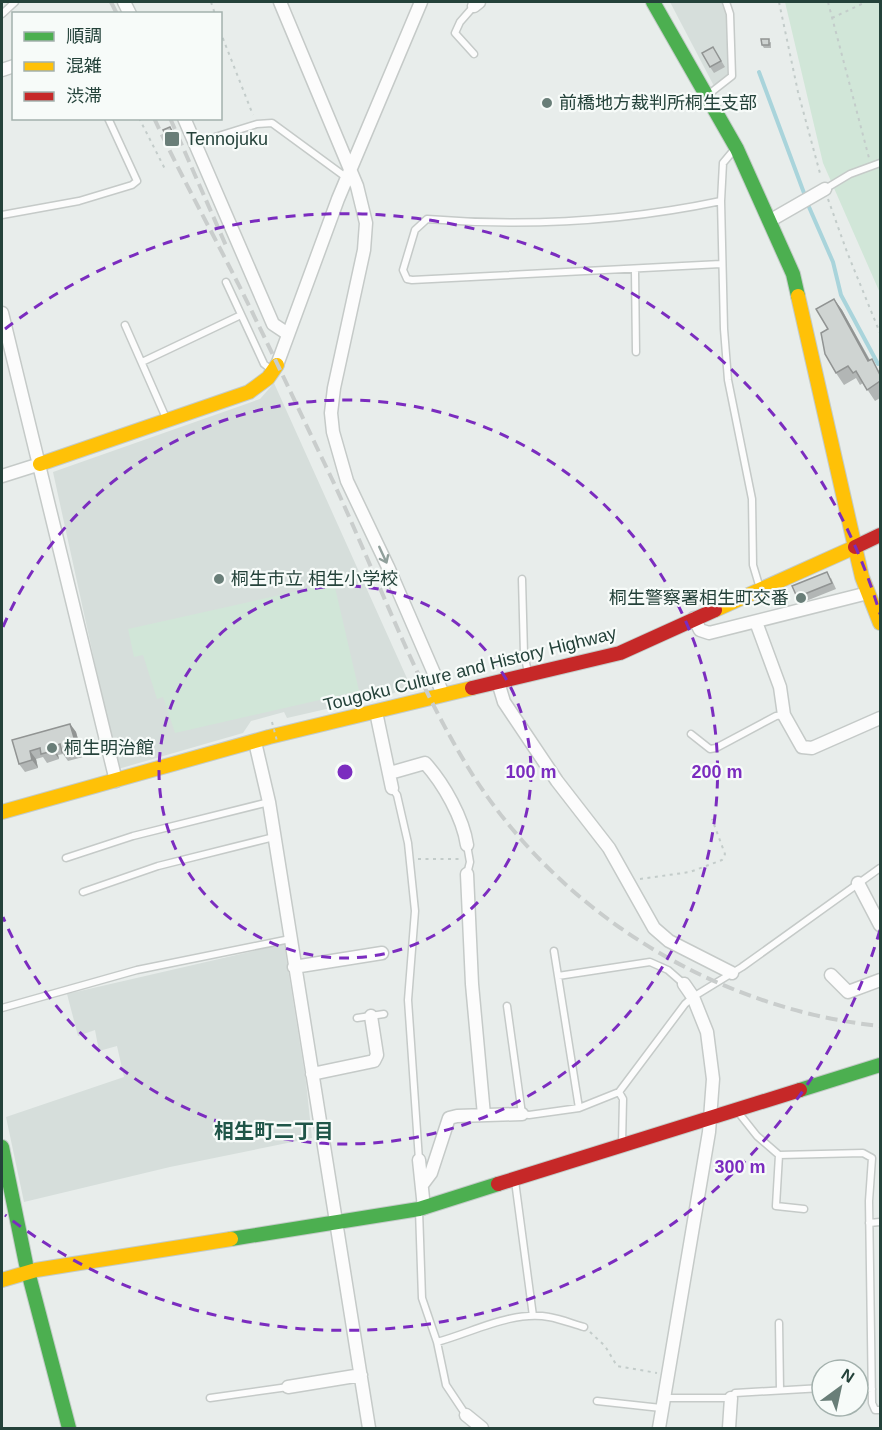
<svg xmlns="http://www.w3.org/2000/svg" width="882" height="1430" viewBox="0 0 882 1430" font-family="Helvetica,'Noto Sans JP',sans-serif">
<rect width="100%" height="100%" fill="#e8edeb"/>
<path fill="#d6dedb" d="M670 2H722L726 13 730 71 724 80 714 86Z
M274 383 410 685 392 694 287 718 284 712 251 721 243 733 118 769 53 472 260 399Z
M284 944 306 1082 312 1138 170 1167 24 1202 6 1117 124 1077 117 1046 99 1051 95 1030 78 1036 67 994Z"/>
<path fill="#d1e6d8" d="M785 2H880V293L823 163Z
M334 583 359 691 175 733 163 697 157 699 143 655 134 657 128 629Z"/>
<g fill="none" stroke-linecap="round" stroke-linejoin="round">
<path stroke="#a9d4db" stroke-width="4" d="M759 72 804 193
M809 207 833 262 841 295 878 364 880 363"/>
<defs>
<path id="lane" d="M2 14 15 2
M474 54 455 33 460 22 474 6
M709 94 732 76 730 14 726 2
M215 137 257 124 272 123 347 178
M733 151 723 163 721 201 724 329 728 380 752 499 753 565 759 585
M825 189 850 174 880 163
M721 201C626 221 524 227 427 219L415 230 403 270 407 279 412 280 721 264
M2 215 79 201 132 185 137 181 108 118
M635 271 636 352
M226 282 264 364 273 371
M125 325 166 418
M142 362 241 315
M522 579 524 654 528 672
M691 734 710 749 716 748 776 716 784 715
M392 788 397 795 408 843 415 911 408 1000 419 1160
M66 858 133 836 269 802
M467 874 470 862 467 845
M83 892 158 866 274 837
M554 951 579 1108
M558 976 650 962 668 970 684 984
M507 1006 522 1114 529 1115 579 1108 619 1092
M2 1008 137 970 290 939
M357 1018 384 1014
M738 1112 757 1136 779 1155 863 1153 872 1158 869 1201 872 1403 875 1410H880
M622 1144 623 1099 619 1092 685 1004 693 997 742 967 880 868
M779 1155 776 1206 804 1209
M515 1181 533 1316
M419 1210 422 1298 437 1342 446 1385 466 1415
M869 1223 880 1222
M779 1323 780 1390
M437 1342C471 1333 513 1310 549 1317 561 1319 573 1324 584 1327
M858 1388 872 1389
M210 1398 288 1387
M664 1398H731L735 1393 822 1388
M597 1401 661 1408"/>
<path id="street" d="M124 2 130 14
M280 2 357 186 366 223 364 250 334 388 331 413 333 432 347 481 388 567 443 694
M474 6 479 2
M2 70 14 66
M184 118 273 324 288 334
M771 220 825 189
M2 313 116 781
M277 365 338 199 421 2
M2 476 40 464
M694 618 700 630 709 633 868 593
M756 622 780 687 784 715 802 747 812 748 880 718
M498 682 504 702 557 781 609 848 654 928 669 941 732 973
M376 712 392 788
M255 742 269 802 369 1428
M390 773 425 763C444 784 463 818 467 845
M467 874 472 984 484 1115
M858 883 880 925
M294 967 382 953
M831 975 848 992 880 980
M312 1074 374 1061 377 1055 371 1016
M419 1160 424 1208
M422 1185 431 1173 449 1118 457 1116 522 1114
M288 1387 361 1375
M466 1415 482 1428
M659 1428 709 1132 713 1079 707 1032 693 997 684 984
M729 1428 731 1398"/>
<path id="fast" d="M653 2 737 149 793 274 798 296
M800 1090 880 1065
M2 1147 26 1264 69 1428
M231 1239 419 1209 498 1184"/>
<path id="slow" d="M40 464 249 392 268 378 277 365
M855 547 862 577 880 623
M715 610 855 547 798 296
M2 812 269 737 472 688
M2 1280 36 1270 231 1239"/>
<path id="jam" d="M855 547 880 535
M472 688 620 653 715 610
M498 1184 800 1090"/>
</defs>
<use href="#lane" stroke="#c5cac8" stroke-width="9"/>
<use href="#street" stroke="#c5cac8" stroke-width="15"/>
<use href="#fast" stroke="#c3cbc8" stroke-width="16"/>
<use href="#slow" stroke="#c3cbc8" stroke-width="16"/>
<use href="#jam" stroke="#c3cbc8" stroke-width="16"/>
<path stroke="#c3ccca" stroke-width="2" stroke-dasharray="3 4.5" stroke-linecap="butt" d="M211 2 215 14
M779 2 798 92 821 177
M828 2 869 158
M879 2 880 5
M832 18 866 2
M220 31 253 115
M139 118 166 171
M828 199 847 252 880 333
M418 859H460
M640 879 690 872 722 860 725 854 712 819
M590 1332 605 1346 617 1366 657 1373"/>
<use href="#lane" stroke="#fcfcfc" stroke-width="6"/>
<use href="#street" stroke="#fcfcfc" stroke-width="12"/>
<use href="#fast" stroke="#4caf50" stroke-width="14"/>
<use href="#slow" stroke="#ffc107" stroke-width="14"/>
<use href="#jam" stroke="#c62828" stroke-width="14"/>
<path stroke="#c9cdcc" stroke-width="4" stroke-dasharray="12 6" stroke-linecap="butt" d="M111 2 117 14
M154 118C186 187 224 253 257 322 282 373 306 425 331 477 378 577 415 684 474 777 563 915 717 1009 880 1026
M170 118 227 248"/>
<path stroke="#c3ccca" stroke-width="2" stroke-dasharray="3 4.5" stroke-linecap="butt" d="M272 722 277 741"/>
</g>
<path fill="#b2b6b5" d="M771 42V48H764L762 45Z
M713 47 725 67 714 73 710 67Z
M170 127 179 143 172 147 170 144Z
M834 299 842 310 870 360 880 372V398L875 401 863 383 860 385 856 378 844 385 836 373 828 329Z
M831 578 836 589 801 603 797 597Z
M70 724 76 732 83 757 68 761 63 754 58 755 59 759 47 763 43 757 36 759 38 768 25 772 19 764 12 740Z"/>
<path fill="#919493" d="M834 299 842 310 876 372 868 361Z
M70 724 76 732 83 757 77 748Z
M52 747 58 755 59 759 53 751Z
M30 751 36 759 38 768 32 760Z"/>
<path fill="#cfd4d2" stroke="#919493" stroke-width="1.5" d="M761 39H769V45H762Z
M713 47 721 61 710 67 702 53Z
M170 127 177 141 170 144 163 130Z
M834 299 868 361 872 359 880 375V381L867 390 856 371 853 373 848 366 836 373 825 354 821 333 828 329 816 309Z
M827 572 832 583 797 597 792 586Z
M70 724 77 748 62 752 60 744 52 747 53 751 41 754 40 748 30 751 32 760 19 764 12 740Z"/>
<defs><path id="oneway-shaft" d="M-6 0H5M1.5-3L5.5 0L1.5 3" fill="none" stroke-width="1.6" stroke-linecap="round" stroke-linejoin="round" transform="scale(1.5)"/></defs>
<use stroke="#909f9b" href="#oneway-shaft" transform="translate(383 555) rotate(65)"/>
<g fill="none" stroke="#7b2cbf" stroke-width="3" stroke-dasharray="10 8">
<circle cx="345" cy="772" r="186"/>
<path d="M3 627A372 372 0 1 1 3 917"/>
<path d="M880 930A558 558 0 0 1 5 1215M5 329A558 558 0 0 1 880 614"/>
</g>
<g fill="#697e78" stroke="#f7fbf9" stroke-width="2">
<circle cx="547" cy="103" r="6"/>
<rect x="164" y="131" width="16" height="16" rx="3"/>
<circle cx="219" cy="579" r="6"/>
<circle cx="801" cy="598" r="6"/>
<circle cx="52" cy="748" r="6"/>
</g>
<g text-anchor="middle" stroke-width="4.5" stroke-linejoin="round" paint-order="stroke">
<g font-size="18" fill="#24423a" stroke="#f7fbf9" text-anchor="start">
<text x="559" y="109">前橋地方裁判所桐生支部</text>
<text x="186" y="145">Tennojuku</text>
<text x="231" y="585">桐生市立 相生小学校</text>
<text x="789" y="604" text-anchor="end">桐生警察署相生町交番</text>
<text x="64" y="754">桐生明治館</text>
</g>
<g font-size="18" fill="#24423a" stroke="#f7fbf9">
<text transform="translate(470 669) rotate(-14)" y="6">Tougoku Culture and History Highway</text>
</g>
<g font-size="20" font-weight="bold" fill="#1f5548" stroke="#f7fbf9">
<text x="274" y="1138">相生町二丁目</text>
</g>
</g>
<circle cx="345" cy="772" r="9" fill="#7b2cbf" stroke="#f7fbf9" stroke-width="3"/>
<g font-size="18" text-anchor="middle" font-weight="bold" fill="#7b2cbf" stroke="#f7fbf9" stroke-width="4.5" stroke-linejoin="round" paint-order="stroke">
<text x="531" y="778">100 m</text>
<text x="717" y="778">200 m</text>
<text x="740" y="1173">300 m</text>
</g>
<rect width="882" height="1430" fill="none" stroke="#24423a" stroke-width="6"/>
<rect x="12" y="12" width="210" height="108" fill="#f7fbf9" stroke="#a3b1ad" stroke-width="1.5"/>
<rect x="24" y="32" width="30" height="9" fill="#4caf50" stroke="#a3b1ad" stroke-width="1.5"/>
<text x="66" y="42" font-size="18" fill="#24423a">順調</text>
<rect x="24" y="62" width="30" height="9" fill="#ffc107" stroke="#a3b1ad" stroke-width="1.5"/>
<text x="66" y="72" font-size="18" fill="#24423a">混雑</text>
<rect x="24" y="92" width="30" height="9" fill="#c62828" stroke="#a3b1ad" stroke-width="1.5"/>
<text x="66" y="102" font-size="18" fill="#24423a">渋滞</text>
<g transform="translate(840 1388) rotate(33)"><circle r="28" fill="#f7fbf9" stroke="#a3b1ad" stroke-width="1.5"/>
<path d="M0-4.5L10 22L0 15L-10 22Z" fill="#697e78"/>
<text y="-9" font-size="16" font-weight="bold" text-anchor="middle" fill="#24423a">N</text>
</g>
</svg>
